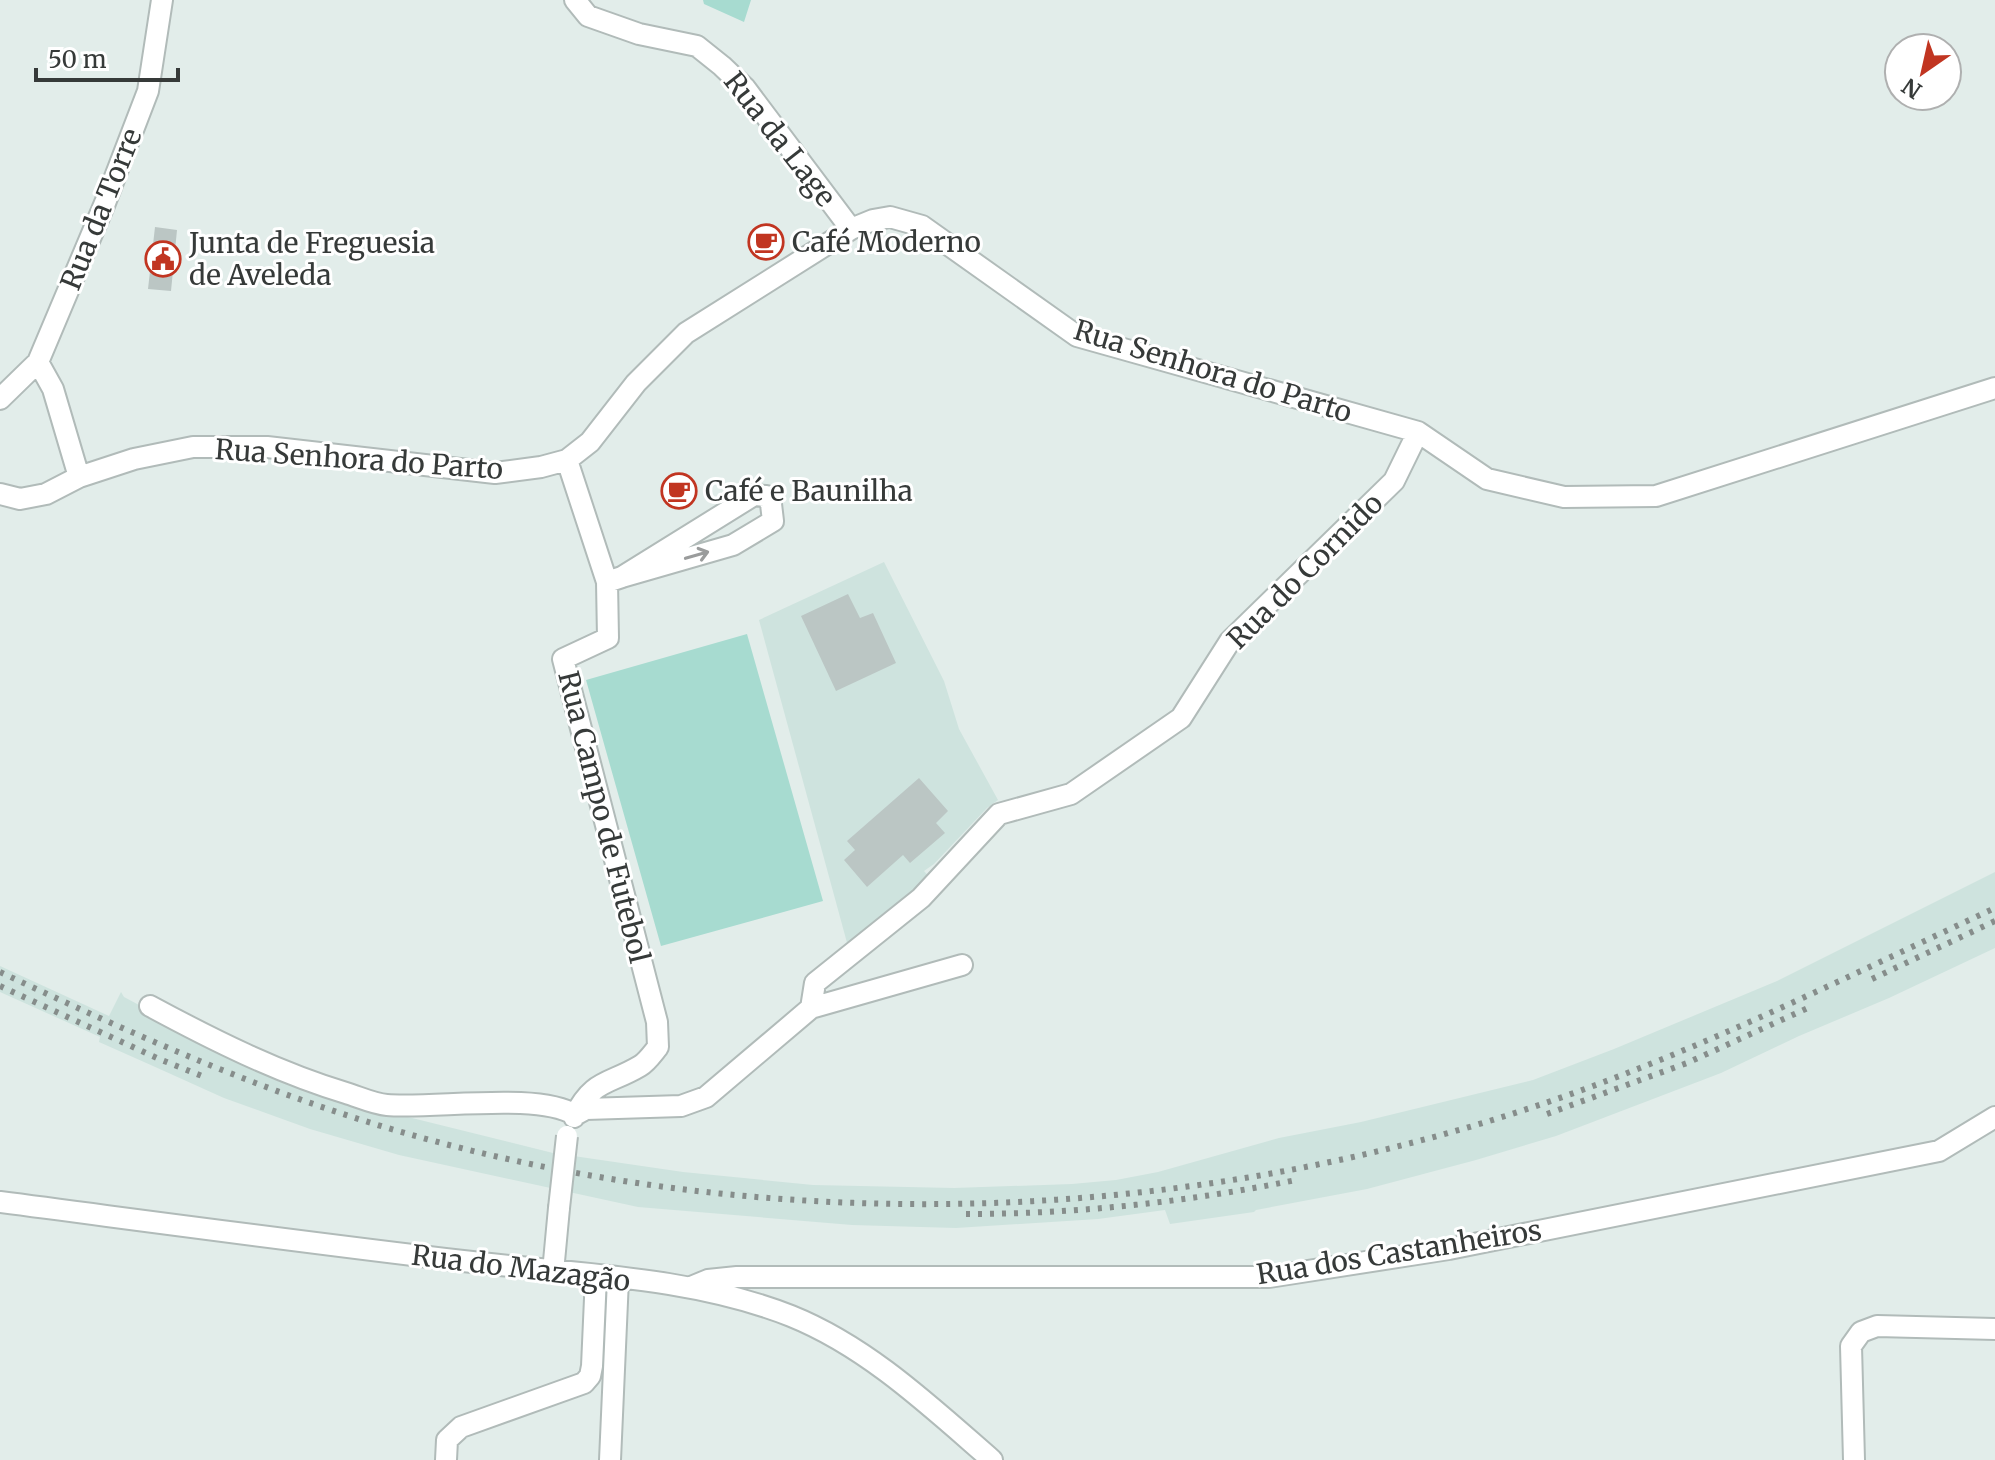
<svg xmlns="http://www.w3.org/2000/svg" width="1995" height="1460" viewBox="0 0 1995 1460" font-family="Merriweather,serif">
<rect width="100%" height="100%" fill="#e2edea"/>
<path fill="#cee3de" d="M884 562 944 681 959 729 998 800 987 808 934 864 924 871 931 879 849 950 759 620Z
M1995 872V948L1889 998 1799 1036 1721 1073 1556 1136 1476 1160 1367 1189 1256 1210 1254 1212 1170 1224 1165 1210 1098 1219 956 1228 852 1225 638 1207 399 1155 310 1129 224 1098 153 1066 99 1042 100 1037 0 992V966L109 1016 121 992 124 997 214 1045 351 1100 408 1117 553 1153 683 1172 813 1185 954 1188 1072 1184 1116 1180 1158 1172 1279 1138 1361 1122 1533 1080 1614 1049 1777 981Z"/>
<path fill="#a7dbd0" d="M703 0H751L744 22 704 4Z
M747 634 823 901 661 946 586 680Z"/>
<path fill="#bbc6c4" d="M155 227 177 230 171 291 148 289Z
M848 594 860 618 873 613 896 663 836 691 801 616Z
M919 778 948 811 936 823 945 833 910 863 903 855 867 887 844 860 855 850 847 841Z"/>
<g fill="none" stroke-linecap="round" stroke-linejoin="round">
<defs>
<path id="minor" d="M575 0 588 16 639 34 697 46 722 66 745 88 851 229
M38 362 53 389 79 477
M0 399 38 362 105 203 148 91 162 0
M567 460 607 582 608 638 563 659 657 1022 658 1047C653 1053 647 1062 640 1066 608 1085 593 1079 574 1117
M0 494 20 499 46 494 79 477 134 459 193 447H267L495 473 541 467 567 460 590 442 636 383 686 333 851 229 873 220 890 217 922 226 1077 336 1418 432 1487 479 1564 497 1656 496 1995 388
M607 582 622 577 754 495 766 496 771 504 773 521 733 545 622 577
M150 1006C213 1040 277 1072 346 1093 359 1097 374 1104 387 1105 434 1109 539 1092 575 1115
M811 1008 962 965
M575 1115 586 1109 681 1106 706 1097 811 1008 815 983 921 898 999 814 1071 794 1181 718 1230 641 1394 481 1418 432
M0 1202C154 1222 309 1243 463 1261 571 1274 690 1276 791 1316 868 1347 931 1407 992 1460
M553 1272 559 1208
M691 1287 708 1280 737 1277H1269L1449 1249 1939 1151 1995 1117
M446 1460 447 1440 461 1427 584 1383 590 1376 592 1366 596 1276
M610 1460 618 1279
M1854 1460 1851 1346 1861 1332 1877 1326 1995 1329"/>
</defs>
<use href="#minor" stroke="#b1bbb9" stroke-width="24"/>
<use href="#minor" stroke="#fff" stroke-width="20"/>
<path stroke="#868d8b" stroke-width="6" stroke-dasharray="4 8" stroke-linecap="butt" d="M0 972C130 1033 260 1091 398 1131 760 1236 1167 1227 1524 1110 1687 1057 1840 980 1995 908
M1872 979 1995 921
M0 986 159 1059 207 1078
M1547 1114 1687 1063 1810 1007
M966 1214C1077 1214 1187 1202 1296 1180"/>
<defs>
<path id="minor-bridge" d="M559 1208 567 1136"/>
</defs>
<use href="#minor-bridge" stroke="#b1bbb9" stroke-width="24" stroke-linecap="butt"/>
<use href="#minor-bridge" stroke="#fff" stroke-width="20"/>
</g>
<defs><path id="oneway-shaft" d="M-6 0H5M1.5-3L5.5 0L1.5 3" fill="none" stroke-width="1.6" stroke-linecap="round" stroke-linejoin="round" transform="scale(2)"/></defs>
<use stroke="#9a9c9c" href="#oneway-shaft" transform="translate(697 555) rotate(-16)"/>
<defs>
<symbol id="cafe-ring" viewBox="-11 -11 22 22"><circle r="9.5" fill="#fff" stroke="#c13521" stroke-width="1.5"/><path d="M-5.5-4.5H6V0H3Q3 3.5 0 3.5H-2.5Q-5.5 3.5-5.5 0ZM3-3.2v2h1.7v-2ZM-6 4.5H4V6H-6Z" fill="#c13521"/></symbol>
<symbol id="civic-ring" viewBox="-11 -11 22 22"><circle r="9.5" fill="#fff" stroke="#c13521" stroke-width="1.5"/><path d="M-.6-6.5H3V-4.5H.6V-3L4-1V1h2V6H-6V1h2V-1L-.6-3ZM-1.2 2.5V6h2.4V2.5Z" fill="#c13521"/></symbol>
</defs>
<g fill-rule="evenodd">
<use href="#cafe-ring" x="746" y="222" width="40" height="40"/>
<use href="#civic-ring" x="143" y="239" width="40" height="40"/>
<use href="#cafe-ring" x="659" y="471" width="40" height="40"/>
</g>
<g text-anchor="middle" stroke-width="6" stroke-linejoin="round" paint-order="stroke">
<g font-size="28" fill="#363a39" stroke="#fff">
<text transform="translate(780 139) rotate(52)" y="10">Rua da Lage</text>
<text transform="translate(101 209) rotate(-68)" y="10">Rua da Torre</text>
<text transform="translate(1213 371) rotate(17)" y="10">Rua Senhora do Parto</text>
<text transform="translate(359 459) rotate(4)" y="10">Rua Senhora do Parto</text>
<text transform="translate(1305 571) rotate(-45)" y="10">Rua do Cornido</text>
<text transform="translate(604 817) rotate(76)" y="10">Rua Campo de Futebol</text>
<text transform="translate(1399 1252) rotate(-9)" y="10">Rua dos Castanheiros</text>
<text transform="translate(521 1268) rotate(7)" y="10">Rua do Mazagão</text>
</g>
<g font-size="28" fill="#363a39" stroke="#fff" text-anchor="start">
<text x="792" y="252">Café Moderno</text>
<text x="189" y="253">Junta de Freguesia<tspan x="189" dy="32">de Aveleda</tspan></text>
<text x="705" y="501">Café e Baunilha</text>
</g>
</g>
<g transform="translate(1923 72) rotate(214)"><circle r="38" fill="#ffffff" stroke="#afb0b0" stroke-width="2"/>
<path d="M0-6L14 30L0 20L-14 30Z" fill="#c13521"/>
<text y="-12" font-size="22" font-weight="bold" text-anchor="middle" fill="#363a39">N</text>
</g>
<path d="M36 68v12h142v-12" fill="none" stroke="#363a39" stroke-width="4"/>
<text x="48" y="68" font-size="24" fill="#363a39" stroke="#ffffff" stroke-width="6" paint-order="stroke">50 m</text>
</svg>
